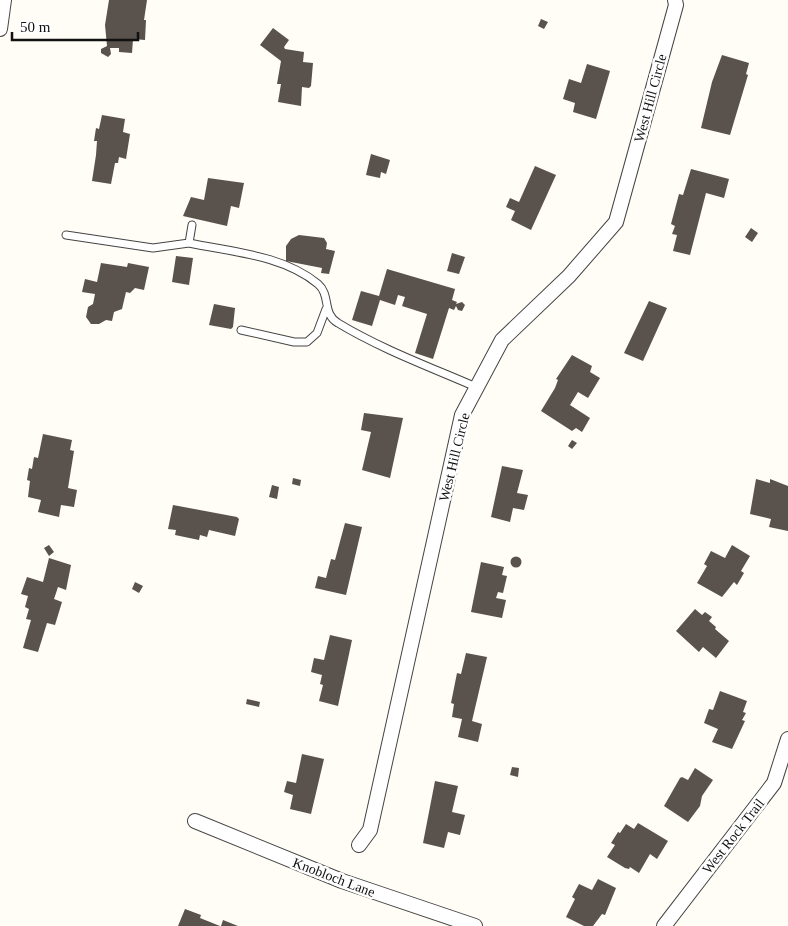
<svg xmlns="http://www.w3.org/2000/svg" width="788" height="926" viewBox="0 0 788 926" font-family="'Times New Roman',serif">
<rect width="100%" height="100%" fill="#fffdf5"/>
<path fill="#5a524d" d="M109 0H147L144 20H146L145 40 133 39 132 53 119 52V48H110L111 54 108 57 101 53V49L107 46 105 25Z
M541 19 548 22 544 29 538 26Z
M273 28 289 40 284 47 285 49 304 52 303 62 313 63 311 86 309 88 302 87 301 106 278 102 281 84H277L281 61 260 45Z
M722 55 749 63 746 74 748 75 730 135 701 128 712 82Z
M587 64 610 71 596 119 573 112 575 103 563 99 569 79 581 83Z
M102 115 125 119 123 132 130 134 126 159 119 157 118 163H115L111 184 92 181 96 155 97 141H94L96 128 99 129Z
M371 154 390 160 386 174 381 172 380 178 366 175Z
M535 166 556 175 531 230 511 220 515 211 506 207 510 198 519 202Z
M691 169 729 179 724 198 706 193 690 255 673 251 677 235 672 234 675 226 671 224 679 194 683 195Z
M208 178 244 183 239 208 231 206 227 226 183 216 191 197 204 200Z
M751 228 758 233 752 242 745 237Z
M299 235 324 238 327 243 326 249 335 251 329 274 321 273 322 268 286 261V246L291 239Z
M452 253 465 257 459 274 447 271Z
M176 256 193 258 189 285 172 282Z
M101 263 127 267 128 263 149 267 144 290 135 288 130 293 126 292 122 309 114 312 112 321 106 320 99 324H91L86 317 88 307 93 304 95 294 82 292 85 279 97 282Z
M387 269 455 289 452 300 457 302 456 304 462 302 465 305 462 311 458 310 456 306 454 310 449 308 433 359 415 353 427 314 402 306 405 297 398 295 395 305 380 300 372 326 352 320 361 291 379 296Z
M649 301 667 308 643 361 624 353Z
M214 304 235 308 233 327 231 329 209 325Z
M572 355 592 366 590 372 600 378 588 398 578 392 570 405 590 418 582 432 576 428 572 431 541 411 555 388 558 380 556 379Z
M364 413 403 418 390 478 362 470 371 432 361 430Z
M43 434 72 440 70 450 74 451 68 488 77 490 74 507 61 505 59 517 38 512 41 500 28 497 30 481 27 480 29 468 32 469 34 457 38 458Z
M572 440 577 443 572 449 568 446Z
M502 466 523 470 517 493 528 495 524 510 513 508 510 522 491 517Z
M293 478 301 480 300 486 292 484Z
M756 479 770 483V479L788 486V531L769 527 771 519 750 514Z
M272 485 279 487 277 499 269 497Z
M173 505 237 517 239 519 235 536 209 530 207 537 200 535 199 540 175 535 176 530 168 529Z
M345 523 362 527 346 595 315 588 318 576 326 578 331 559 335 560Z
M49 545 54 552 49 556 44 548Z
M732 545 750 556 741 571 744 573 737 585 734 582 722 597 697 583 707 566 704 564 711 551 725 558Z
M510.5 562a5.5 5.5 0 1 1 11 0a5.5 5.5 0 1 1-11 0Z
M49 558 71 565 66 590 58 587 54 599 62 602 55 625 47 623 38 652 23 648 31 620 26 619 29 609 25 607 28 596 21 594 27 577 43 582Z
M481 562 504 567 502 575 507 576 503 593 498 592 496 598 506 600 502 618 471 612Z
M135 582 143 586 139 593 132 589Z
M695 609 702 615 705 612 712 617 709 621 716 627 715 629 729 641 716 658 703 647 699 652 676 631Z
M330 635 352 640 338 706 319 701 323 685 320 684 322 675 311 672 314 658 324 660Z
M466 653 487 657 472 721 482 724 478 742 458 737 462 719 452 717 454 704 451 703 457 673 461 674Z
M720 691 747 701 743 712 746 713 742 720 745 721 732 749 712 742 718 729 704 723 709 709 713 710Z
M247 699 260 702 259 707 246 704Z
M302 754 324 759 311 814 290 809 293 795 284 792 287 781 296 783Z
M512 767 519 768 518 777 510 775Z
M695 768 713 780 702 796 700 806 688 822 664 806 680 778 682 777 688 780Z
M435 781 458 786 452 812 465 815 460 835 448 832 444 848 423 843Z
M638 823 668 841 657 859 650 854 639 873 630 867 629 869 625 868 607 857 615 845 611 843 618 832 620 833 626 824 634 829Z
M598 879 616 888 605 915 602 914 593 926H584L566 917 575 899 572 897 579 884 592 890Z
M185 909 201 915 200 918 220 926H178Z
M223 920 238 926H221Z"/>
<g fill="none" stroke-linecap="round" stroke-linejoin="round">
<defs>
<path id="lane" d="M192 225 189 243C232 252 283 255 318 284 331 295 322 314 338 323 381 349 430 367 476 387
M66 235 153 248 189 243
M241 330 294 342H307L317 333 326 309"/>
<path id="street" d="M0 29 4 0
M195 821 342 881 475 926
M359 845 370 830 462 415 502 340 569 276 616 222 676 5 675 0
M664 926 774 783 788 739"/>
</defs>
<use href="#lane" stroke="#444" stroke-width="9"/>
<use href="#street" stroke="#444" stroke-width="16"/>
<use href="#lane" stroke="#fff" stroke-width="7"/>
<use href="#street" stroke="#fff" stroke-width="14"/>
</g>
<g text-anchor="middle" stroke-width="5" stroke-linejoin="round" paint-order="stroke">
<g font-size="14" fill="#111" stroke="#fff">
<text transform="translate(650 98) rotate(-75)" y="5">West Hill Circle</text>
<text transform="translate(454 457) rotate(-76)" y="5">West Hill Circle</text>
<text transform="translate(733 836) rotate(-52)" y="5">West Rock Trail</text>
<text transform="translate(334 877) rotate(21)" y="5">Knobloch Lane</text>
</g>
</g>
<path d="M12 32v8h126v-8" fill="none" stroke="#111111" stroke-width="2.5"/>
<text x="20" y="32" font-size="15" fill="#111111" stroke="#ffffff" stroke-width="4" paint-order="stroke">50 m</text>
</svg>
